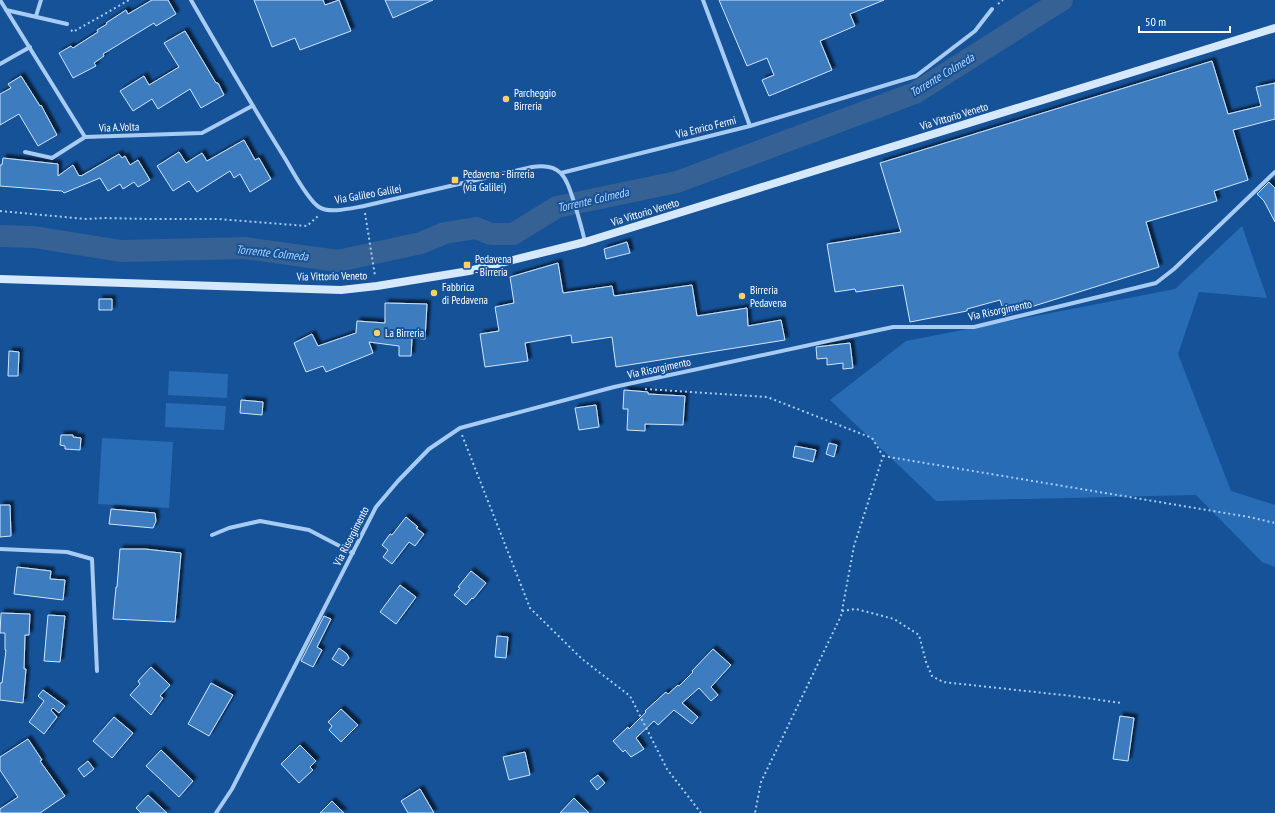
<svg xmlns="http://www.w3.org/2000/svg" width="1275" height="813" viewBox="0 0 1275 813" font-family="'PT Sans Narrow',sans-serif">
<defs>
<filter id="shadow"><feDropShadow dx="3.5" dy="-3.5" stdDeviation="1" flood-color="#0009"/></filter>
</defs>
<rect width="100%" height="100%" fill="#155298"/>
<path fill="#286cb6" d="M1242 226 1267 298 1199 292 1178 354 1231 491 1275 505V567L1262 562 1196 495 936 501 830 400 906 341 1175 289Z
M169 371 228 374 227 398 168 395Z
M166 403 226 406 224 430 165 427Z
M102 438 173 442 169 508 98 504Z"/>
<g fill="none" stroke-linecap="round" stroke-linejoin="round">
<path stroke="#356194" stroke-width="22" d="M0 236 34 237 121 251 245 248 338 261 421 243 445 233 476 228 491 234H513L557 207 677 182 915 93 1062 0"/>
</g>
<path fill="#3d7bbf" stroke="#cfe5fd" filter="url(#shadow)" d="M152 0H168L176 14 156 26 154 23 103 54 104 56 94 63 96 66 73 78 59 53 71 46 73 48 98 32 97 30 107 24 106 23 126 10 128 14Z
M254 0H323L325 5 339 0 351 31 300 50 295 38 272 47Z
M385 0H433L393 18Z
M719 0H884L850 14 855 26 820 41 832 70 769 96 762 80 774 75 767 58 747 66Z
M185 31 216 83H218L224 95 201 108 190 89 158 109 152 99 133 111 120 91 144 76 149 85 179 67 164 43Z
M1212 61 1228 114 1261 106 1256 87 1275 83V119L1233 130 1248 180 1214 191 1217 201 1146 222 1159 267 1005 315 1000 300 967 309V311L910 322 903 285 856 292 855 289 835 292 827 244 901 232 880 163Z
M21 76 40 106 41 105 57 135 38 146 19 114 0 125V94L11 88 8 84Z
M244 140 255 160 259 158 271 179 250 192 240 174 234 178 230 171 197 192 189 181 173 191 157 166 179 152 186 163 202 153 207 161Z
M119 154 122 158 125 156 130 165 138 160 150 180 138 187 134 182 123 189 120 184 108 191 100 178 64 193 62 191 0 186V165H2L3 158 58 164V176L73 165 79 176 80 175 81 176Z
M1269 182 1275 188V222L1264 201 1257 194Z
M627 242 630 253 606 259 604 249Z
M558 263 563 293 612 286 614 296 692 285 697 316 747 308 748 326 781 320 785 340 616 367 612 337 572 343 571 335 525 343 528 361 485 367 480 334 499 331 495 307 514 303 510 277Z
M99 299H112V310H99Z
M385 303 427 304 425 339 412 338 411 356H399V346L369 342 373 353 326 372 323 366 306 372 294 343 312 334 318 346 356 333 357 321 385 323Z
M850 343 853 368 843 369V363L827 365V358L817 359 816 347Z
M9 351 19 352 18 376H8Z
M624 390 648 392V394L685 396 683 425 645 424V431L627 430 628 409H623Z
M241 400 263 402 262 415 240 413Z
M596 405 599 427 579 430 575 408Z
M61 435H73V437L81 438 80 450 65 449V446L60 445Z
M829 443 837 445 834 457 826 454Z
M795 446 816 450 813 462 793 457Z
M0 505H10L11 536 0 537Z
M111 509 155 513 156 521 153 528 109 524Z
M406 517 418 527 416 528 424 534 415 546 409 542 392 564 383 557 388 550 382 545 390 534 392 535Z
M120 549H145L181 553 175 622 113 619 116 587H117Z
M17 567 51 571 50 579 65 580 63 600 14 594Z
M471 571 486 583 473 599 472 598 466 605 454 595 460 588 458 587Z
M400 585 416 597 396 624 380 612Z
M1 613 30 614 29 635H25L24 669H26L23 703 0 700V683H2L6 650H5V633H0Z
M48 615 65 616 60 662 44 661Z
M324 616 331 619 317 647 322 650 313 667 301 661Z
M497 636 508 637 506 658 495 657Z
M339 648 347 654 349 658 343 666 332 659Z
M713 649 731 665 711 687 718 695 711 701 699 688 682 703 698 717 692 724 674 710 658 725 654 721 636 738 644 749 631 757 625 750 623 752 613 741 628 727 629 729 646 712 645 711 666 692 668 694 678 685 679 686 693 672 692 671Z
M151 667 170 685 160 696 163 698 151 715 130 695 140 684 138 681Z
M211 683 233 695 209 736 188 724Z
M43 690 65 706 59 713 53 708 51 710 57 717 44 734 29 722 44 701 38 696Z
M341 709 358 725 341 742 329 730 332 726 328 722Z
M1120 716 1134 718 1128 761 1113 759Z
M114 717 133 733 112 758 93 741Z
M28 739 42 760 40 761 65 796 40 813H0V809L18 797 0 770V757Z
M300 745 316 761 310 767 313 770 299 783 281 764Z
M161 750 193 781 179 797 146 766Z
M525 752 530 775 509 780 503 757Z
M88 761 94 769 84 777 78 769Z
M598 775 605 783 597 790 590 781Z
M420 789 434 813H408L401 801Z
M148 795 167 813H141L136 808Z
M574 798 589 813H560Z
M332 801 344 813H320Z"/>
<g fill="none" stroke-linecap="round" stroke-linejoin="round">
<path stroke="#a7cbf2" stroke-width="2" stroke-dasharray="2 3" stroke-linecap="butt" d="M998 4 1003 0
M71 30 73 32 129 0
M0 211 86 219 104 218 148 219H218L307 226 318 216
M365 213 375 276
M645 389 767 397 872 438 883 456 854 546 841 616 761 782 755 813
M462 435 530 608 582 659 630 696 667 769 701 813
M883 456 1249 517 1275 523
M842 611 856 609 894 619 919 635 926 662 932 676 943 682 1072 696 1121 703"/>
<path stroke="#a7cbf2" stroke-width="4" d="M0 0 85 137 202 133 252 106
M191 0C222 54 253 107 286 160 293 172 308 200 319 207 329 214 352 208 364 206L532 167C562 162 566 178 574 202 578 215 582 228 585 242
M703 0 750 126
M6 10 67 24
M36 16 41 0
M0 64 30 47
M25 152 52 158 85 137
M561 173 750 126 916 76 975 31 992 9
M212 535 229 528 260 521 309 530 353 553
M0 549 67 552 92 559 97 671
M216 813 232 789 376 507 398 481 429 449 460 428 614 387 893 327H974L1156 283 1174 269 1275 172"/>
<path stroke="#d6e8fc" stroke-width="8" d="M0 279 341 290 377 286 469 271 585 242 1275 28"/>
</g>
<g fill="#ffcf68" stroke="#155298" stroke-width="1.5">
<circle cx="506" cy="99" r="4"/>
<rect x="451" y="176" width="8" height="8" rx="2"/>
<rect x="463" y="261" width="8" height="8" rx="2"/>
<circle cx="434" cy="293" r="4"/>
<circle cx="742" cy="296" r="4"/>
<circle cx="377" cy="333" r="4"/>
</g>
<g text-anchor="middle" stroke-width="4" stroke-linejoin="round" paint-order="stroke">
<g font-size="11" fill="#fff" stroke="#155298" text-anchor="start">
<text x="514" y="97">Parcheggio<tspan x="514" dy="13">Birreria</tspan></text>
<text x="463" y="178">Pedavena - Birreria<tspan x="463" dy="13">(via Galilei)</tspan></text>
<text x="475" y="263">Pedavena<tspan x="475" dy="13">- Birreria</tspan></text>
<text x="442" y="291">Fabbrica<tspan x="442" dy="13">di Pedavena</tspan></text>
<text x="750" y="294">Birreria<tspan x="750" dy="13">Pedavena</tspan></text>
<text x="385" y="337">La Birreria</text>
</g>
<g font-size="11" fill="#fff" stroke="#155298">
<text transform="translate(954 116) rotate(-17)" y="4">Via Vittorio Veneto</text>
<text transform="translate(119 127) rotate(-2)" y="4">Via A.Volta</text>
<text transform="translate(706 127) rotate(-14)" y="4">Via Enrico Fermi</text>
<text transform="translate(368 194) rotate(-10)" y="4">Via Galileo Galilei</text>
<text transform="translate(645 212) rotate(-17)" y="4">Via Vittorio Veneto</text>
<text transform="translate(332 276) rotate(-1)" y="4">Via Vittorio Veneto</text>
<text transform="translate(1000 310) rotate(-12)" y="4">Via Risorgimento</text>
<text transform="translate(659 368) rotate(-12)" y="4">Via Risorgimento</text>
<text transform="translate(351 536) rotate(-63)" y="4">Via Risorgimento</text>
</g>
<g font-size="12" font-style="italic" fill="#b4d5f9" stroke="#155298">
<text transform="translate(942 75) rotate(-31)" y="4">Torrente Colmeda</text>
<text transform="translate(593 200) rotate(-13)" y="4">Torrente Colmeda</text>
<text transform="translate(272 253) rotate(6)" y="4">Torrente Colmeda</text>
</g>
</g>
<path d="M1139 26v6h91v-6" fill="none" stroke="#ffffff" stroke-width="2"/>
<text x="1145" y="26" font-size="12" fill="#ffffff" stroke="#155298" stroke-width="3" paint-order="stroke">50 m</text>
</svg>
